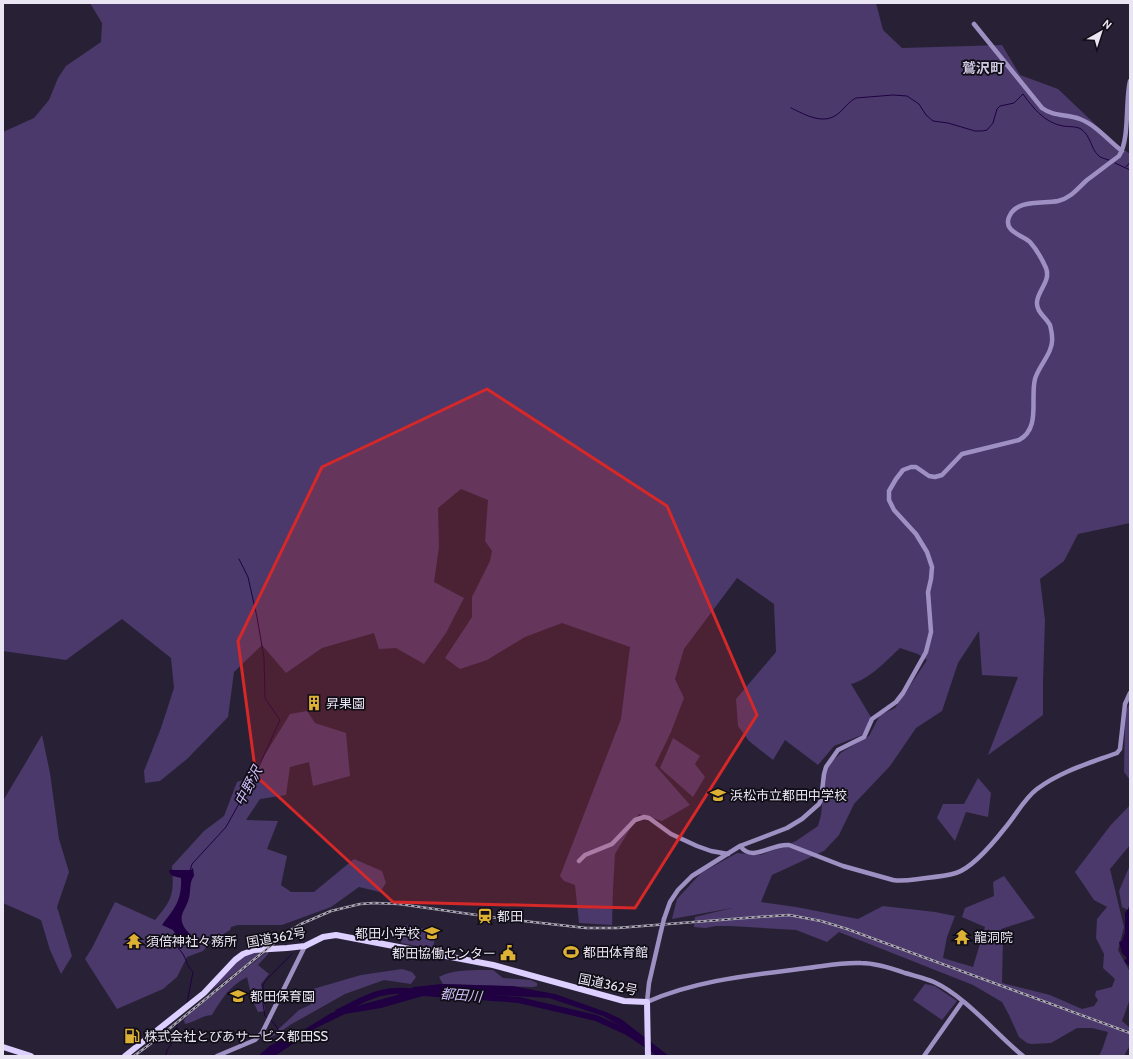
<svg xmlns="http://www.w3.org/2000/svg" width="1133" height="1059" viewBox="0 0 1133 1059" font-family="Cabin,'Noto Sans JP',sans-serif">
<rect width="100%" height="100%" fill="#282136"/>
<path fill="#4a396a" d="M90 3H876L883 30 902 48 1002 45 1020 75 1058 89 1116 144 1130 154V523L1078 534 1064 561 1040 579 1045 620 1043 680V715L988 755 1018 677 982 675 979 631 958 663 942 711 916 728 890 766 854 804 839 835 824 851 772 875 761 902 796 907 858 919 883 906 935 912 955 916 947 937 943 958 973 967 985 927 962 917 965 908 994 896 993 882 1004 876 1035 918 1001 929 1003 939 1002 983 1050 995 1082 1009 1094 1006 1098 1000 1095 996 1096 991 1112 987 1115 979 1103 968 1104 954 1096 938 1097 919 1107 907 1094 900 1075 872 1110 826 1130 805V845L1110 869 1124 927 1118 950 1130 972V999L1122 1021 1130 1028V1045L1124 1056H1099L1103 1047 1108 1032 1092 1028H1077L1051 1043 1031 1044 1027 1043 1019 1037 1009 1015 1002 1002 973 985 839 932 827 942 796 930 731 926H716L705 928 694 927 695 917 732 908 672 919 677 899 701 873 737 853 761 855 796 841 818 826 821 815 826 767 842 752 869 736 880 715 895 708 927 660 918 654 900 648C886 661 870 679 851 684L872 719 862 735 834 746 818 765 785 740 773 760 749 741 738 726 736 699 776 652 774 604 737 578 684 649 675 679 684 698 671 732 655 765 690 805 662 821 639 814 615 854 613 889 612 925 579 923 575 885 564 881 560 876 621 719 630 647 562 623 525 637 487 660 460 669 445 658 472 617V597L490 561 492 551 485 541 488 500 461 489 438 508 439 547 434 582 464 598 446 633 424 664 396 648 379 649 374 633 322 648 286 673 262 645 234 672 228 717 187 759 160 781 145 783 144 771 161 728 174 688 171 658 122 619 66 660 3 651V132L34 118 49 100 58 78 66 66 101 42 102 23Z
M1130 703V780L1124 772 1125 712Z
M307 711 315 723 346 733 350 776 313 786 309 762 290 767 286 795 260 799 246 820 278 821 267 849 287 856 281 885 291 892H314L354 859 382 871 386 883 380 892 359 887 331 907 282 925H238L231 927 230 930 210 943 203 951 187 957 177 977 163 989 117 1009 85 959 92 948 115 902 155 920C173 899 174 894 172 866L204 831 224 816 237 782 251 777 290 714Z
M42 735 50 773 59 839 69 872 57 907 72 956 61 974 50 950 41 920 3 903V801Z
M673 738 700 756 695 764 705 777 693 797 660 768Z
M978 778 991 793 988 817 966 812 955 841 937 818 943 804H964Z
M1130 865V911L1122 907 1119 891Z
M404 925 436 931 433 949 401 943Z
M268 951V954L258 965 269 974 261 984 265 1011 258 1012 252 999 247 977C230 986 222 998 212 1015 200 1016 196 1022 185 1024L184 1020 190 1013Z
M255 952 260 954 212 990 221 978 240 958Z
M402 969 412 972 416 977 411 984 384 980 345 994 290 1025 276 1035 269 1038 299 1010 310 1005 314 999 313 989 361 975Z
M493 970 503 978 531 980 537 983V986L533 987 443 984 439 977C452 969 478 970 493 970Z
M925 984 935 986 957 1001 942 1020 913 1000Z"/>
<path fill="#200042" d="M193 868 194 876C189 882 191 891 189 898 188 902 186 906 184 910 178 921 184 929 193 937L176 943 177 936 173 930 162 925C175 908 182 900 181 878L173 876 170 874 169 870H191Z
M1130 903V967L1124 961 1127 958 1122 953 1119 942 1122 941 1125 933V913L1128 909Z
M441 984 512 986 555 994 606 1012 621 1019 669 1056H663L640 1037 603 1016 549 998 437 992 381 1008 345 1014 316 1028 275 1056H258L271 1045 302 1031 331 1013 397 995 414 987Z"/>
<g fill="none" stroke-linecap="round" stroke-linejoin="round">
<path stroke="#200042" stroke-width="1" d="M791 108C806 115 824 126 839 113 845 108 848 102 856 98L893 95 907 96 919 104 926 115 933 121 948 123 975 131H982L987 130 993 123 997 109 1000 106 1014 103 1023 94C1033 108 1045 123 1063 126 1069 127 1076 126 1081 129 1091 136 1091 149 1098 155 1100 158 1106 159 1109 160
M1115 163 1130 170
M1126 167 1130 162
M190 871 192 864 226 827 256 773 280 720 265 698 264 658 257 617 248 577 239 559
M176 935C173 948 181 948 185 958 188 964 188 967 193 972L187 1003
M300 942 301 928
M268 1018 265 1016 263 1004V985L267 979 292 954
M270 1019 276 1026 283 1040
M166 1056C166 1049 170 1047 173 1041 176 1035 175 1028 178 1022"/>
<path stroke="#200042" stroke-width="6" d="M423 993 519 1000 596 1018 627 1032 654 1050 660 1056
M338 1012C366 998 382 987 414 992"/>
<path stroke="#9f90c3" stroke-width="4.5" d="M974 24 1042 108C1054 117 1067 114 1080 119 1096 125 1109 141 1122 151
M740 846C753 863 771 843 789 845L843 866 893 880C904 882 915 879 926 878 936 877 946 876 956 873 972 868 994 842 1005 828 1016 815 1024 799 1037 789 1061 771 1090 763 1117 753L1120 749 1125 704 1130 693
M579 861 585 855 612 844 635 820 644 817 649 818 671 834 697 846 711 851 728 854
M664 919 670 902 678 890 692 876 740 846 787 828 802 819 819 804 821 800 824 774 826 767 838 750 864 737 872 719 896 702 903 693 926 652 931 632 928 592 931 579 932 567 927 552 916 534 894 510 889 500V491L896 479 903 470 911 467H916L929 476 935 477 942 475 962 454 1019 440C1041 428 1030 399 1035 379 1039 365 1054 352 1052 337 1052 334 1051 329 1050 325 1046 317 1036 312 1037 302 1038 290 1051 281 1046 268 1042 259 1037 250 1030 242 1023 235 1003 232 1009 217 1016 199 1043 204 1058 201 1071 198 1078 188 1087 180 1098 172 1108 164 1119 156 1130 139 1125 101 1130 81
M661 931 649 983 647 1002C696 980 753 975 807 968 824 966 843 962 861 963 876 963 891 968 905 973 915 976 925 978 934 982 966 997 995 1033 1023 1056
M217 1056 255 1040 262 1033 305 946
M924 1056 962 1002"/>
<path stroke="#ddcfff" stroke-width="6" d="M3 1047 31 1056
M125 1056 204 993 235 960 243 954 254 950 287 948 305 946 323 937 336 935 493 965 624 1001 647 1002 648 1056"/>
<defs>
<path id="rail" d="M134 1056 153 1042 289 931 301 924 331 911 360 904 374 903 399 904 505 919 586 928H617L758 917 789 915 821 921 847 929 1130 1033"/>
</defs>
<use href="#rail" stroke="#aaa5b5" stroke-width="2.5"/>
<use href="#rail" stroke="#100d16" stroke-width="1" stroke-dasharray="3" stroke-linecap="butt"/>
<path stroke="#9f90c3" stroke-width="4.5" d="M661 931 664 919"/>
</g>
<path fill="#d62828" fill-opacity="0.2" stroke="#d62828" stroke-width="3" stroke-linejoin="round" d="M487 389 667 506 757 715 635 908 393 902 256 776 238 641 322 467Z"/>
<defs>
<symbol id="building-bare" viewBox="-9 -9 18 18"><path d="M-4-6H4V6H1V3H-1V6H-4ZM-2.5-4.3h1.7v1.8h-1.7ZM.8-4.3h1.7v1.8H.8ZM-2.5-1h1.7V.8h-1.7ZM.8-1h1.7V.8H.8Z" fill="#ddb133" stroke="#100d16" stroke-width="2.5" paint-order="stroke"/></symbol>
<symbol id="school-bare" viewBox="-9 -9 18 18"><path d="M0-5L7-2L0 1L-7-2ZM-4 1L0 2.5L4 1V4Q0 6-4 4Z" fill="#ddb133" stroke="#100d16" stroke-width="2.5" paint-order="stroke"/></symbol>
<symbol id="station-bare" viewBox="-9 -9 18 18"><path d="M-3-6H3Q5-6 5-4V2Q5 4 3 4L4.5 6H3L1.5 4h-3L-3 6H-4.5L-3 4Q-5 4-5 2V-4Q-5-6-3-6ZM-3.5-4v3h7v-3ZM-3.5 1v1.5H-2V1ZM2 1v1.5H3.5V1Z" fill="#ddb133" stroke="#100d16" stroke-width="2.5" paint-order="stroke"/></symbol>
<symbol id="temple-bare" viewBox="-9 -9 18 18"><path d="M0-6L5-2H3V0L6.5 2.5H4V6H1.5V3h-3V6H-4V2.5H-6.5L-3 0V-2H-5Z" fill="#ddb133" stroke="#100d16" stroke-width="2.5" paint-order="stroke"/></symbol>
<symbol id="stadium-bare" viewBox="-9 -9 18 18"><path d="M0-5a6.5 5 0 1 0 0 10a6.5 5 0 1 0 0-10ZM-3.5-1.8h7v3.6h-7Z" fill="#ddb133" stroke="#100d16" stroke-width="2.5" paint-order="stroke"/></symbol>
<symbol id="civic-bare" viewBox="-9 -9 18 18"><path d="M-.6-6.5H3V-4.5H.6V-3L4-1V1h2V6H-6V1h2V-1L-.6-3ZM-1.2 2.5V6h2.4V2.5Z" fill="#ddb133" stroke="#100d16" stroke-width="2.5" paint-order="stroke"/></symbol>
<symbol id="fuel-bare" viewBox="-9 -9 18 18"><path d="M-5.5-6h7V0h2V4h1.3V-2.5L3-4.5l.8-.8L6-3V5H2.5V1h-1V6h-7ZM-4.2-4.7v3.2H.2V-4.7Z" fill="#ddb133" stroke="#100d16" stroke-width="2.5" paint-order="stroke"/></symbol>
</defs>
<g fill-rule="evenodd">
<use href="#building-bare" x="303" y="692" width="22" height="22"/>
<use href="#school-bare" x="707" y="784" width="22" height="22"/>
<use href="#station-bare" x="474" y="905" width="22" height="22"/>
<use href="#school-bare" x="421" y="922" width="22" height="22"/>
<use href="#temple-bare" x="951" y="926" width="22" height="22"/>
<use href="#temple-bare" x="123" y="930" width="22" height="22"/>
<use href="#stadium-bare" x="560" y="941" width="22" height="22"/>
<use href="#civic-bare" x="497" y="942" width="22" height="22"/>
<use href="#school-bare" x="227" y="985" width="22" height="22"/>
<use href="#fuel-bare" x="121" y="1025" width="22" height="22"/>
</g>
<g text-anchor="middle" stroke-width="3.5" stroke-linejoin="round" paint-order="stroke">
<g font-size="13" fill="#e9e5f3" stroke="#100d16" text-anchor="start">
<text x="326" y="708">昇果園</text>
<text x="730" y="800">浜松市立都田中学校</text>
<text x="497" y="921">都田</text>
<text x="420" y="938" text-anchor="end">都田小学校</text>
<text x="974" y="942">龍洞院</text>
<text x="146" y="946">須倍神社々務所</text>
<text x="583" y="957">都田体育館</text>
<text x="496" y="958" text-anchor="end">都田協働センター</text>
<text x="250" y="1001">都田保育園</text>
<text x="144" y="1041">株式会社とぴあサービス都田SS</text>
</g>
<g font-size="13" fill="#e9e5f3" stroke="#100d16">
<text transform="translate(276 937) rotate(-10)" y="5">国道362号</text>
<text transform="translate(608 984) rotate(12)" y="5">国道362号</text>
</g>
<g font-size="14" font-weight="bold" fill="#cfc8e3" stroke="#100d16">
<text x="983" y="73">鷲沢町</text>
</g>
<g font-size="14" font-style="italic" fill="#cfbdf9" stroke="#100d16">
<text transform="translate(248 786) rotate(-62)" y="5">中野沢</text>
<text transform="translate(461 995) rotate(5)" y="5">都田川</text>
</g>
</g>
<rect width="1133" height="1059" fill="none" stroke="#e9e5f3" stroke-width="8"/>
<g transform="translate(1101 32) rotate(39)" stroke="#100d16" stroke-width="3" paint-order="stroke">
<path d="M0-3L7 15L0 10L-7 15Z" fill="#e9e5f3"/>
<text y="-6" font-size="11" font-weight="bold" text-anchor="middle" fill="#e9e5f3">N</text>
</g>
</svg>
